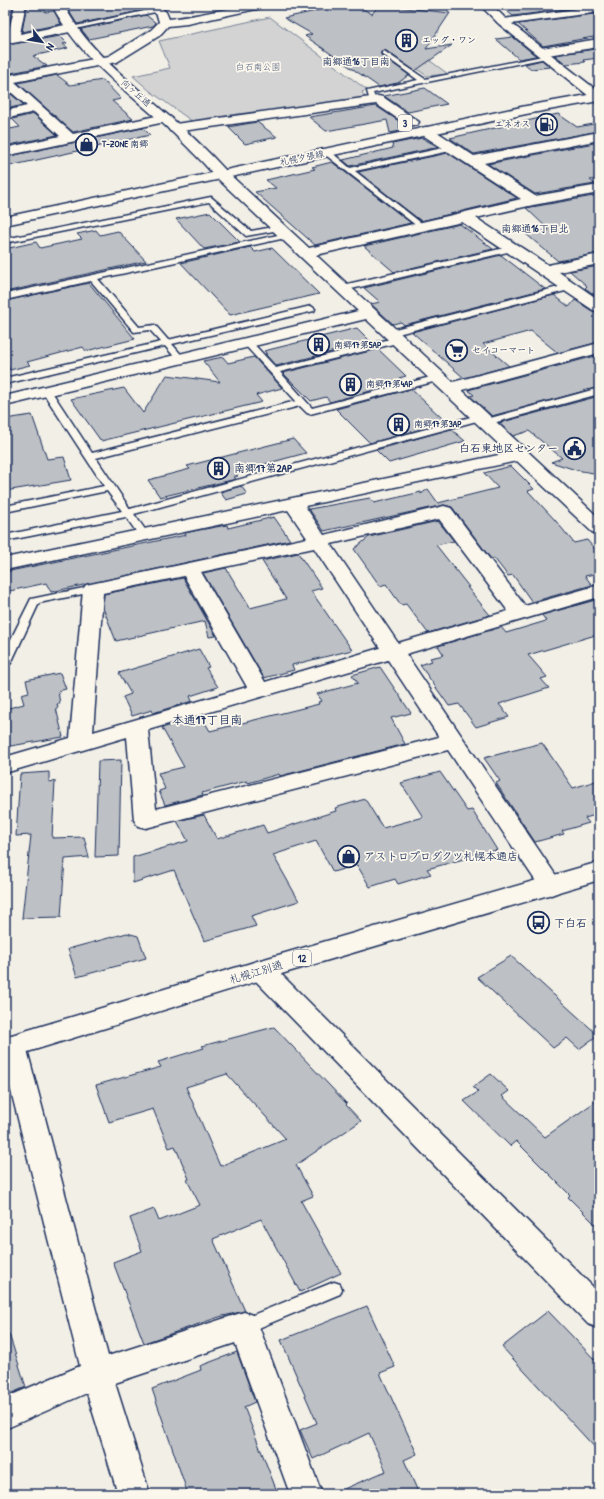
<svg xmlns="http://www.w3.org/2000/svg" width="604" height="1499" viewBox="0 0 604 1499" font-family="'Patrick Hand','Klee One',sans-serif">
<rect width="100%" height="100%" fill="#f2efe6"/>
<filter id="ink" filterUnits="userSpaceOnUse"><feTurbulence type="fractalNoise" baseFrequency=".025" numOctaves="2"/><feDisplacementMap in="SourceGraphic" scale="8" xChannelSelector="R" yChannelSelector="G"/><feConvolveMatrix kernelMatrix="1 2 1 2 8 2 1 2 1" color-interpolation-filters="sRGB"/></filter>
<g filter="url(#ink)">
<path fill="#d2d3d2" stroke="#768198" d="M270 17 367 90 362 92 366 99 193 122 150 91 133 76 170 68 159 41Z
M425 57 448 74 427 76 407 62Z"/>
<path fill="#bdc0c4" stroke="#1b2f5e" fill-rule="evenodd" d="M44 5 45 12 54 11 61 24 22 32 26 9 31 6Z
M83 5H132L140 11 77 24 67 8Z
M343 5H356L372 14 379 5 450 13 426 49 452 45 415 71 385 50 381 51V55L409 75 398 83 379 87 305 36 312 34 284 18Z
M528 5H581L584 7 513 16 503 8Z
M13 7 6 39 8 43 13 44 60 36 67 43 63 44 68 48 33 56 47 66 5 74V8Z
M594 14 599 18V36L543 46 518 24Z
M146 15 156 23 153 26 89 39 81 29Z
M513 37 536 56 519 59 496 39Z
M595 49 599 52V58L583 60 585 62 566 64 555 55Z
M542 60 550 67 531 69 525 64Z
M57 75 70 85 103 80 121 99 112 101 133 119 73 132 18 83Z
M425 88 447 104 408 112 384 96Z
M5 89 24 105 5 109Z
M376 106 411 129 390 133 387 120 326 131 309 117Z
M34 114 57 135 5 146V130L20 127 12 119Z
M558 114 577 127 599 123V131L474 154 450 138Z
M257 122 277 137 245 144 228 127Z
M143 128 150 135 5 167V157Z
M422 138 439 147 350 166 343 160 393 148 392 144Z
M599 142V179L590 180 595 184 535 194 488 164Z
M448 153 517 198 421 221 358 172Z
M332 162 411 223 315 245 255 192 276 188 266 180 315 169 312 167Z
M599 195V253L558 261 526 234 549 230 526 208Z
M210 212 240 242 204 249 176 219Z
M460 224 493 249 394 272 364 246Z
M96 230 100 235 118 231 146 261 5 292V249L36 242 40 248 82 239 77 234Z
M250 247 255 252 272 248 319 294 230 315 181 263Z
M501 255 545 289 404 325 401 322 393 324 371 304 380 302 364 288Z
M599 266V298L585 288 587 286 570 271Z
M89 283 135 339 86 351 83 347 27 362 30 365 10 370 8 366 5 367V301Z
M554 295 569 307 575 300 592 311 599 313V342L558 353 531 331 483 344 509 366 464 378 412 332Z
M357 328 371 342 276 366 265 354H267L264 351Z
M378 349 406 376 399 378 404 382 330 402 326 397 311 401 283 373Z
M599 355V387L492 416 470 396 474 395 468 390Z
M223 357 228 363 254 357 282 388 256 395 262 402 101 441 71 399 124 388 143 413 167 375 220 382 203 361Z
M411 389 443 419 440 420 444 423 370 443 336 409Z
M599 396V474L576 470 551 462 562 458 529 431 513 436 499 423Z
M32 415 47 459 64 457 71 480 5 491V419Z
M451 429 465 441 389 463 376 450Z
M293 439 306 453 250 468 251 470 235 474 238 476 234 477 236 479 160 497 148 480 190 469 187 466Z
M511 466 534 489 528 491 555 520 574 543 587 540 599 554V573L585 576 592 585 532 602 513 575 508 576 494 558 491 559 452 507 444 505 324 531 309 509 370 498 374 503 421 492V494L428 489 438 503 498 488 484 473Z
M241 486 247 494 226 500 220 492Z
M274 517 290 540 51 592 46 583 5 592V572L186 535 185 533 199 530 227 525 228 528Z
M438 521 454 541 436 545 469 587H467L490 615 428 633 406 604 401 605 386 584 380 586 354 549 369 537Z
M298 553 322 588 311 591 352 650 292 665 294 670 264 678 203 573 226 568 250 608 286 599 262 561Z
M183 578 216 636 209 637 205 621 116 641 103 608 104 594Z
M599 599V634L528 655 547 677 541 679 549 688 499 704 509 717 476 727 459 704 449 706 420 665 432 661 430 658 444 655 438 646 501 627 506 633 546 621 542 615Z
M199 649 209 667 206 668 218 687 190 696 192 701 153 713 152 710 132 716 123 697 131 694 119 673Z
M380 667 411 713 391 718 405 744 280 776 279 774 248 783 247 781 202 793 203 795 165 805 159 791 165 789 158 773 184 767 162 728 201 716 210 731 319 704 318 702 322 701 317 694 358 683 352 675Z
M60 673 66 689 58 691 60 704H57L58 708H56L63 737 5 747V709L24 704 21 694 29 692 26 680Z
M542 743 573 788 599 780V814L585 818 589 823 562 831 564 834 535 842 496 783 500 781 484 758Z
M121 760 119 856 95 857 98 761Z
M49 772V782L55 781 52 838 84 837 89 857 65 859 61 917 22 918 31 835 16 836 20 774Z
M440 772 467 811 472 810 497 850 427 869 431 874 398 884 395 879 370 887 357 865 333 872 316 841 273 855 299 901 251 916 256 926 204 941 174 870 133 883V857L188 841 177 821 204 815 217 839 263 825 267 833 336 811 335 808 365 799 383 828 423 817 401 783Z
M127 933 138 936 146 958 77 977 68 949Z
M511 956 598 1035 579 1049 567 1038 553 1048 477 977Z
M274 1027 347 1104 346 1105 361 1121 296 1165 313 1196 301 1201 341 1273 300 1292 261 1219 213 1239 245 1311 219 1317 144 1343 113 1262 142 1251 130 1218 154 1209 159 1221 200 1205 187 1180 189 1179 175 1146 169 1148 153 1109 109 1122 96 1085 161 1067 158 1062 204 1048 202 1046ZM227 1074 286 1139 220 1166 186 1087Z
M491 1074 509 1091 502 1096 545 1137 599 1099V1228L568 1197 570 1195 516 1141 510 1146 464 1101 478 1092 473 1087Z
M367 1306 395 1367 380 1373 417 1454 404 1460 419 1494H332L386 1471 369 1433 313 1459 300 1430 317 1423 281 1340Z
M548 1311 599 1364V1452L502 1347Z
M5 1334H9L26 1387 5 1396Z
M237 1352 255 1402 244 1407 278 1494H188L152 1389 201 1370 200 1366Z"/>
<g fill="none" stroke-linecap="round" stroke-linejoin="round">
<defs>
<path id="lane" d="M158 8 161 10 160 11 70 30 67 28Z
M384 51 425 79 548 55 551 57 373 93 376 101 373 103 370 101 367 91 418 80 382 54V52Z
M452 146H455V150L355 171 425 226 426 228 422 230 323 153 330 151 350 168Z
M211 197 251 231 279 226 283 228 279 230 246 236 209 202 5 243V239Z
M287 233 291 235 290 237 98 279 139 327 155 325 168 340 311 306 315 309 314 311 172 344 185 359 181 362 178 361 165 346 5 384V378L161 342 150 330 134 332 91 281 5 300V294Z
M513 246H516V250L343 291 339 288 343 285Z
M570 284 573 285V289L390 336 386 333 387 331Z
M398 337 401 338V342L280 372 312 408 438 375 441 376V380L310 414 307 413 300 406 96 458 130 509 478 415H484V419L134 514 149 535 148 537H140L126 517 5 541V535L122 511 107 491 5 512V506L104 486 42 391 44 389H50L92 453 296 401 244 344V340H250L276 368Z
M599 388V394L486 425 481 422 483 420Z
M93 586 98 589 97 591 39 603 11 663 5 667V651L31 599Z
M334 1282 340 1284 342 1289 340 1294 244 1334 238 1331 236 1326 238 1321Z"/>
<path id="street" d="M15 5H30L25 8 20 34 70 24 76 28 70 32 13 43 9 42 7 39Z
M146 5H159L166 12 169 19C202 16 234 5 267 5L261 8 187 24 168 26 159 36 117 62 15 82 73 134 165 114 172 118 165 122 5 156V148L60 136 34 112 5 119V111L27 106 5 87V76L109 56 151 30 159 22 157 15Z
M599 6V12L503 25 497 22 503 19Z
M599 39V47L541 56 535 52 541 48Z
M378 96 383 97 419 122 417 125H407L376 104 175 132 170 131 168 128 170 125 175 124Z
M426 127 431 128 474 156 599 132V140L484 163 535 196 599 185V193L533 205 476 218 548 265 599 254V264L559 272 599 300V312L593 310 462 222 316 255 453 382 599 343V353L462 390 599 518V534L592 532 517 461 305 506 324 535 444 506 451 508 525 606 599 585V597L406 654 559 880 563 886 559 892 551 895 543 892 448 750 146 828 138 826 134 820 127 737 5 773V757L70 738 83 589 86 585 307 538 288 510 5 570V558L508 453 366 319 5 406V396L358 311 217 178 215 175 217 172H227L309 248 521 199 421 134 419 131 421 128ZM439 519 508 611 398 643 331 544ZM314 548 380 648 265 682 201 572ZM184 576 247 687 93 732 103 593ZM388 660 439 737 156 809 148 730Z
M261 960 270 963 599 1293V1328L588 1324 252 977 248 970 252 963Z
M13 1035 22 1038 26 1046 108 1356 244 1312 255 1316 322 1494H290L235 1343 115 1383 150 1494H118L87 1393 5 1429V1398L80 1366 5 1067V1038Z"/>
<path id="secondary" d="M52 5H64C87 50 126 78 163 111 186 130 207 150 227 172L229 175 227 178H217C199 158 179 138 159 120 119 85 77 54 52 5Z
M480 5H492L507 20 599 92V102L595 101 499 24Z"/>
<path id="primary" d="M599 93V101L526 114 5 225V217L526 106Z"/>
<path id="highway" d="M599 862V880L261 980 5 1059V1037L261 960Z"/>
</defs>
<use href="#lane" stroke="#1b2f5e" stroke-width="3"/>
<use href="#street" stroke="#1b2f5e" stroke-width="3"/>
<use href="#secondary" stroke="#1b2f5e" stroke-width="3"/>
<use href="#primary" stroke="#1b2f5e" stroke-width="3"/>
<use href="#highway" stroke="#1b2f5e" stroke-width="3"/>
<use href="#lane" fill="#fbf7ec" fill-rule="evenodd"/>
<use href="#street" fill="#fbf7ec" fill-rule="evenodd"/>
<use href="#secondary" fill="#fbf7ec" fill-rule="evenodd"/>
<use href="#primary" fill="#fbf7ec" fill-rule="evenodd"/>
<use href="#highway" fill="#fbf7ec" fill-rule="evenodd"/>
</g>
</g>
<defs>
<symbol id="building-ring" viewBox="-11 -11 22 22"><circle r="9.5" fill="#fbf7ec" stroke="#1b2f5e" stroke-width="1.5"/><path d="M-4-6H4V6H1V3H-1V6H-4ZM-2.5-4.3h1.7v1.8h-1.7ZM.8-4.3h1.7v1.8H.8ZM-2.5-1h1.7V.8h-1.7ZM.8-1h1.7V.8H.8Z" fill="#1b2f5e"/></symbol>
<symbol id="fuel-ring" viewBox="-11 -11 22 22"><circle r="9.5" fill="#fbf7ec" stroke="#1b2f5e" stroke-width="1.5"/><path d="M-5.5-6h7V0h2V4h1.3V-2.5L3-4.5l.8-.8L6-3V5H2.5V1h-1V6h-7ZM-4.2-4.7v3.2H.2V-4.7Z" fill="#1b2f5e"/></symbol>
<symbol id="shop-ring" viewBox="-11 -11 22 22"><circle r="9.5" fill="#fbf7ec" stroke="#1b2f5e" stroke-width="1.5"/><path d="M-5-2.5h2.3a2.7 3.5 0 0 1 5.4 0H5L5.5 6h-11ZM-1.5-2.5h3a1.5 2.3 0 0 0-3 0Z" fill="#1b2f5e"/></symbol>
<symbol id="supermarket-ring" viewBox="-11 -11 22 22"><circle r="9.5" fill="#fbf7ec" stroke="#1b2f5e" stroke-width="1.5"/><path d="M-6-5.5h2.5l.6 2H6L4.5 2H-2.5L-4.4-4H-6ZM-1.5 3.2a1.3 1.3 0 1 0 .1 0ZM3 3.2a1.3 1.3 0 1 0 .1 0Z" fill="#1b2f5e"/></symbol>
<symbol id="civic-ring" viewBox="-11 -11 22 22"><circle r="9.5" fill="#fbf7ec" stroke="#1b2f5e" stroke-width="1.5"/><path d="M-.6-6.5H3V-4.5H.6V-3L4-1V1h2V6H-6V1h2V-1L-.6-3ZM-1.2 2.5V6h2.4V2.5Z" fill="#1b2f5e"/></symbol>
<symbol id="bus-ring" viewBox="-11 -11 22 22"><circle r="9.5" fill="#fbf7ec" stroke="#1b2f5e" stroke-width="1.5"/><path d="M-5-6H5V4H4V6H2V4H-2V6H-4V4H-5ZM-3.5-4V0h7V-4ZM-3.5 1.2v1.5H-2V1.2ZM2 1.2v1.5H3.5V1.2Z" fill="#1b2f5e"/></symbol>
</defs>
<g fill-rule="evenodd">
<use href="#building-ring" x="394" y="28" width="25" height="25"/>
<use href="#fuel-ring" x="534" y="112" width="25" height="25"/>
<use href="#shop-ring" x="74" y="132" width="25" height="25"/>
<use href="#building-ring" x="306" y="332" width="25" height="25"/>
<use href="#supermarket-ring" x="444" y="338" width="25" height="25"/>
<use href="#building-ring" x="338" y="372" width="25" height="25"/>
<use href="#building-ring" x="386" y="412" width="25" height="25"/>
<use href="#civic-ring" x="562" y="436" width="25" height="25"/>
<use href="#building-ring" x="206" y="456" width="25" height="25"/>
<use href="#shop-ring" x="336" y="844" width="25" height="25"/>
<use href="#bus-ring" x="526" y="910" width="25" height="25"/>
</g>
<g text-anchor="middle" stroke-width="3.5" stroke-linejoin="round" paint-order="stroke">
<g font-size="9" font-weight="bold" fill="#1b2f5e" stroke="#fbf7ec" text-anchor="start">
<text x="422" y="43">エッグ・ワン</text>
<text x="530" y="127" text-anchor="end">エネオス</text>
<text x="102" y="147">T-ZONE 南郷</text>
<text x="334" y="348">南郷17第5AP</text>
<text x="472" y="353">セイコーマート</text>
<text x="366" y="387">南郷17第4AP</text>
<text x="414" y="427">南郷17第3AP</text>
</g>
<g font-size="9" fill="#49587b" stroke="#fbf7ec">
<text x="258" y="70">白石南公園</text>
</g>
<g font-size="9" fill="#1b2f5e" stroke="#fbf7ec">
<text transform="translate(136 93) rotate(41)" y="3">向ヶ丘通</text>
<text transform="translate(302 158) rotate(-12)" y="3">札幌夕張線</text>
</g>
<g font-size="10" font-weight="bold" fill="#1b2f5e" stroke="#fbf7ec">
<text x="356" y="65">南郷通16丁目南</text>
<text x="535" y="232">南郷通16丁目北</text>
</g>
<g fill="#fbf7ec" stroke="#5e6b89" stroke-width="1">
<rect x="398" y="115" width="14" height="16" rx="3"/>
<rect x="293" y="950" width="18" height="16" rx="3"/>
</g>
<g font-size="10" font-weight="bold" fill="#1b2f5e">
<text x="405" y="127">3</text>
<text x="302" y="962">12</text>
</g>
<g font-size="11" font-weight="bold" fill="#1b2f5e" stroke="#fbf7ec" text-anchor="start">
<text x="558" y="452" text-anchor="end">白石東地区センター</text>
<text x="234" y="472">南郷17第2AP</text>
<text x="364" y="860">アストロプロダクツ札幌本通店</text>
<text x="554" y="927">下白石</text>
</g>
<g font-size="11" fill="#1b2f5e" stroke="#fbf7ec">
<text transform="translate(256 972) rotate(-17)" y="4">札幌江別通</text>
</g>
<g font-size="12" font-weight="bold" fill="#1b2f5e" stroke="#fbf7ec">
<text x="207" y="724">本通17丁目南</text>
</g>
</g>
<rect width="604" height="1499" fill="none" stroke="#fbf7ec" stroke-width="20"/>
<rect x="10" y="10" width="584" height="1479" fill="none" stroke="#1b2f5e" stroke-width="1.5" filter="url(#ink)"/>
<g transform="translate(42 42) rotate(121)" stroke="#fbf7ec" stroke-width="3" paint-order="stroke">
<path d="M0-3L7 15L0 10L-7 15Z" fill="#1b2f5e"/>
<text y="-6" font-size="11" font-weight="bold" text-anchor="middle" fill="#1b2f5e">N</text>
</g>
</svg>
